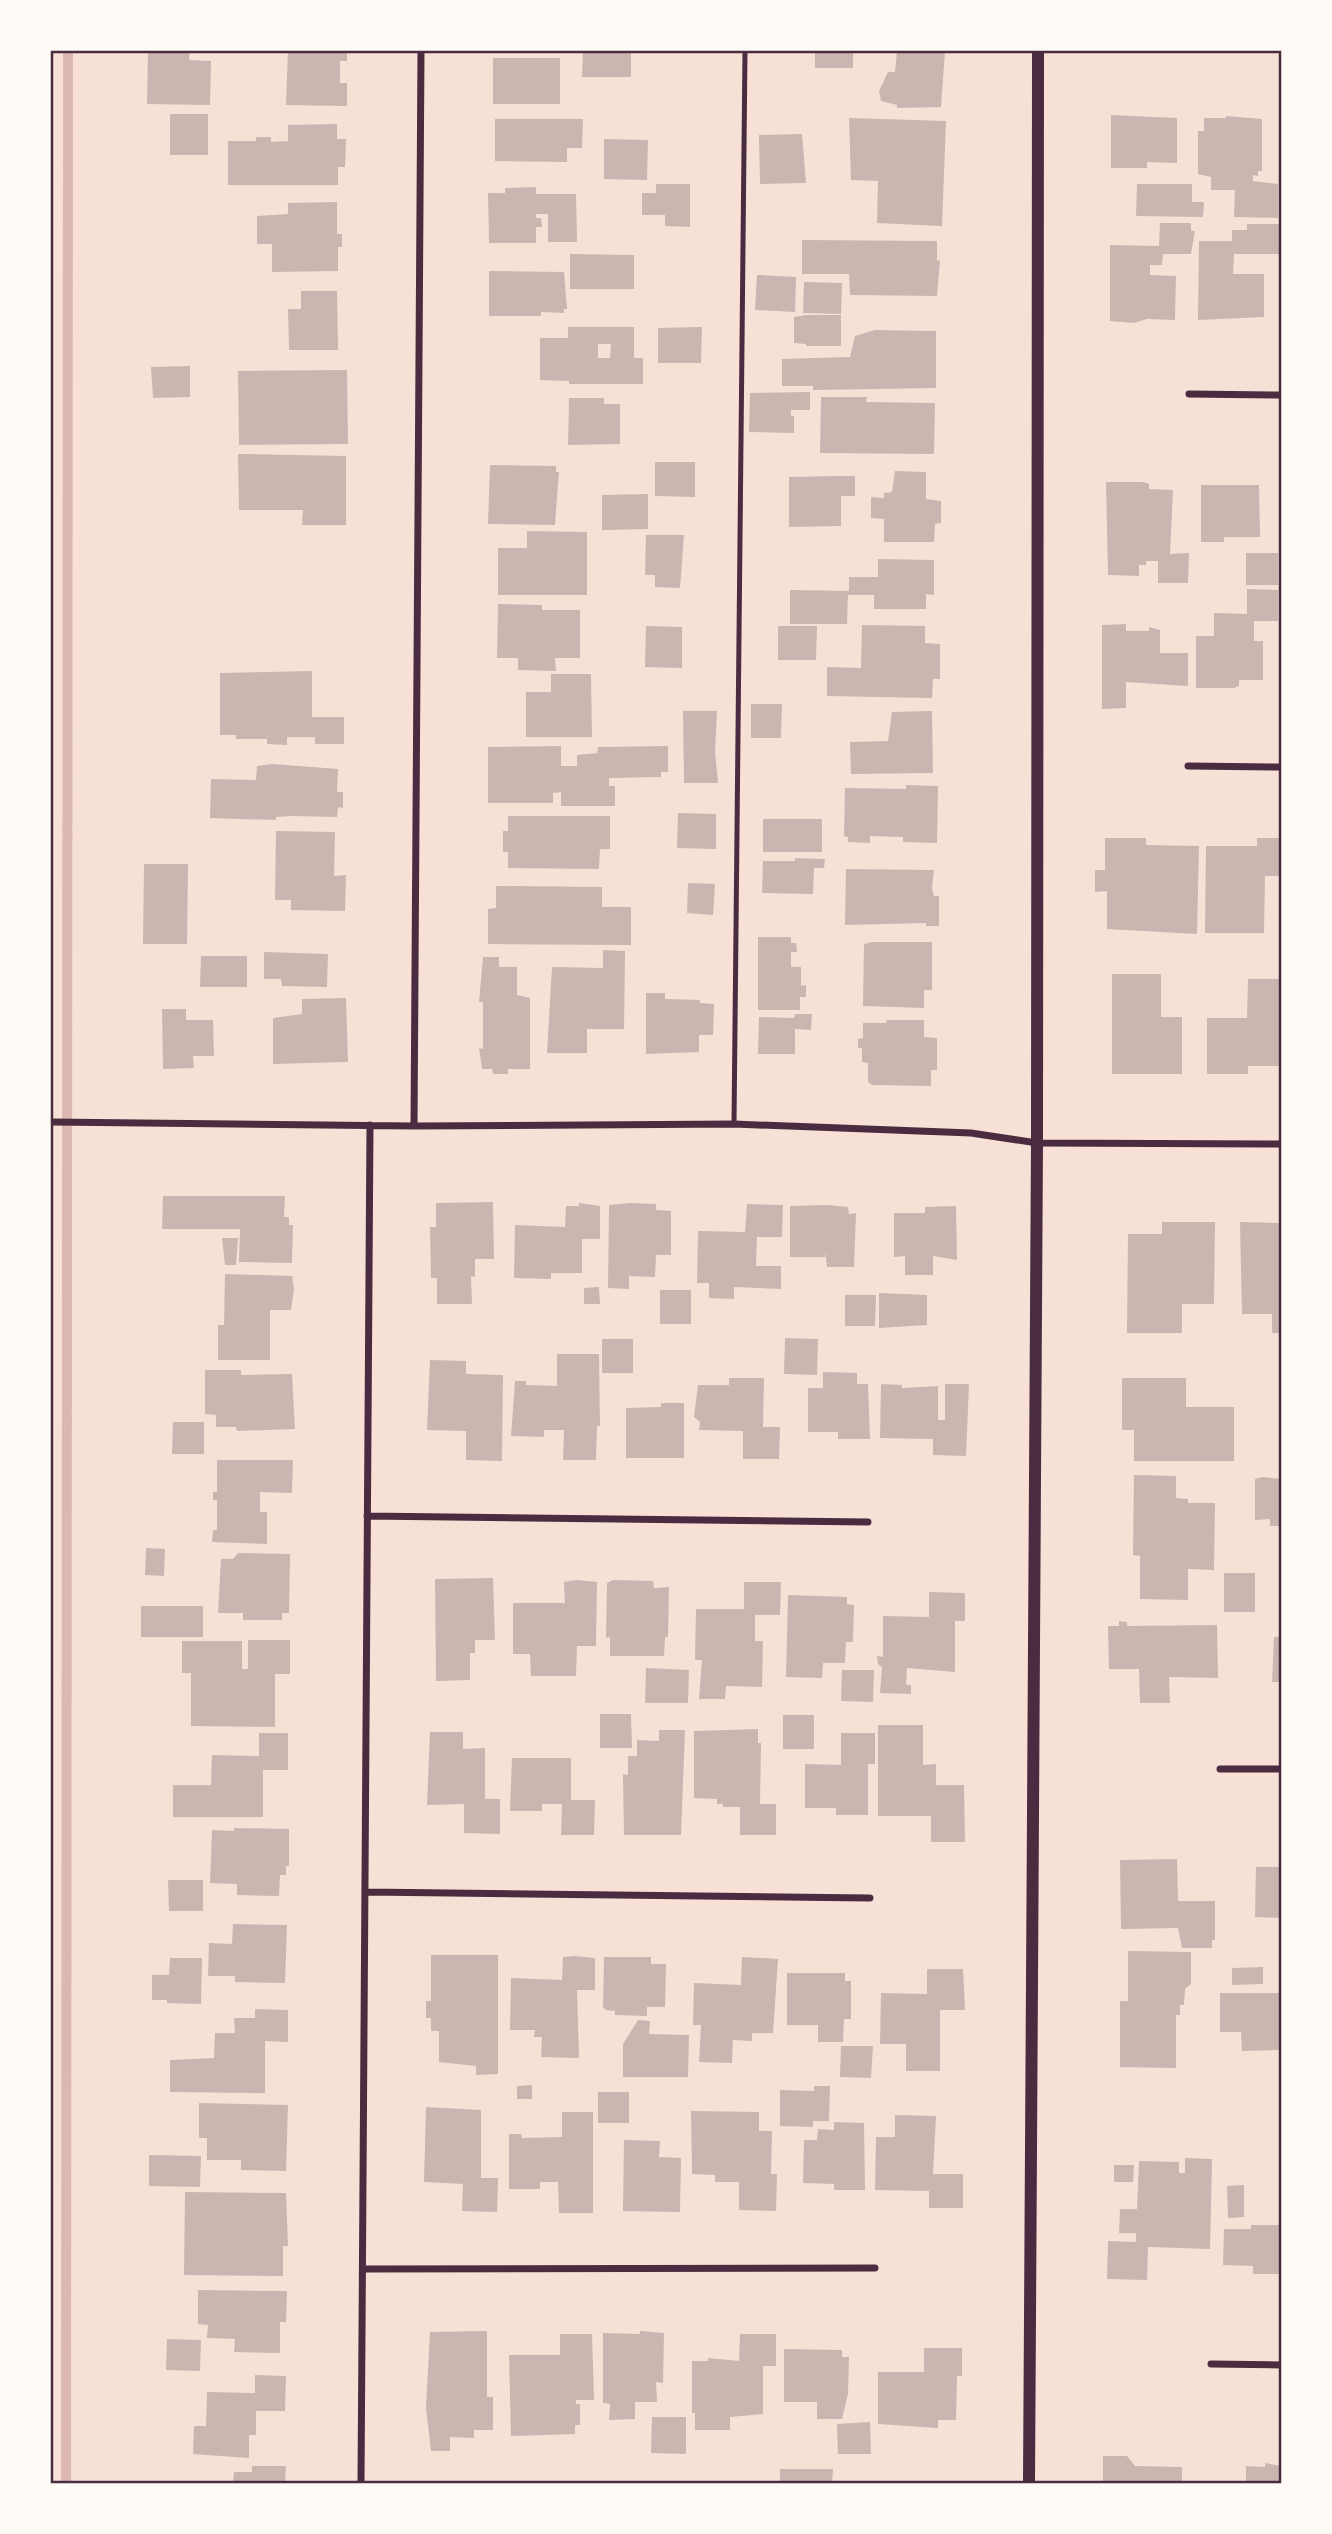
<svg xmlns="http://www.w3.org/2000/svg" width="1332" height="2534" viewBox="0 0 1332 2534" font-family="Cabin,sans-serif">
<rect width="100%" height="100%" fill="#f7e1d7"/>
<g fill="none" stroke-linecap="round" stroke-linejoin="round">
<path stroke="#dcb8b0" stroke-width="10" d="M66 2483 68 51"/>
</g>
<path fill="#ccb4b1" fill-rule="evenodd" d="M148 51H190L189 60 211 61 210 105 147 104Z
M288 51H347V61H340V83H347V106L286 105Z
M583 51H631V77H582Z
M815 51H853V68H815Z
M897 51H945L941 107 897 108V105L881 101 879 91 888 72H895Z
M493 58H560V104H493Z
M170 114H208V155H170Z
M1111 115 1177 118V163L1147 162V168H1111Z
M1226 116 1262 119V171H1258V176L1253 175V181L1278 184V218L1234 217 1235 190H1211V177L1198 174V131H1204V118H1226Z
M849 118 946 121 942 226 877 223 878 181 851 180Z
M495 119H583L582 148H567V162L495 161Z
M337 124V139H346L345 167H338V185H228V141H256V137H271V142L288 141V125Z
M802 134 806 183 760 184 759 135Z
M604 139 648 140 647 180 604 179Z
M656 184H690V227L665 226V215H642V193H656Z
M1137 184H1192V202H1204L1203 217 1136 216Z
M536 187V194H576L577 242H548V214H536V218H541L542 227H536V243H489L488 193H505V188Z
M337 202V234H342V247H338V271L272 272V244H257V216L288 214V203Z
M1160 223H1191V231H1195L1191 254H1163L1162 265H1150V275L1176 276 1175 320 1147 319 1134 323 1110 321V245L1159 246Z
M1247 224H1281L1279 254H1234L1233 274H1264V317L1198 320 1199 241H1232V230H1247Z
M802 240 937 241V261L940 260 937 296 850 295 849 274H802Z
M570 254 634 255V289H570Z
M489 271 564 272 567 309H564V313L541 312V316H489Z
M757 275 796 277 795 312 755 310Z
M804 282 842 283 841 314 803 313Z
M301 291H337L338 350H289L288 309H301Z
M807 315H841V346H806V344L794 343V317Z
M568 327H634V358H643V384H569V381L540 380V338H568ZM598 344H611L610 358H598Z
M702 327 701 363H658V328Z
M875 330 936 331V388L813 390V386H782V359L850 357 855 336Z
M190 366V397L153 398 151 367Z
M347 370 348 444 239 445 238 371Z
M810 392V410H791V416H794V433L749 432 750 393Z
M821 397H867L866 402 935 403 934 454 820 453Z
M569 398H604V404H620V444L568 445Z
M238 454 346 456V525H302L303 510H239Z
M655 462H695V497L655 496Z
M490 465 556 466V472H559L555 525 488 524Z
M895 471 926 472V499L941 501V523L935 524 934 542H884V519L871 518V497L884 498V493L892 492Z
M838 476H855V496H841V526L789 527V477Z
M1106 482H1143L1149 484V489L1173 490 1170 554 1189 553 1188 583H1158V561H1146V565H1139V576L1108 575Z
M1201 485H1259L1260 537H1224V542H1201Z
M648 494V529L602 530V495Z
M527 531 587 532V595H498V548H527Z
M646 535H684L680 588 655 587V575H645Z
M1246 553H1278V585H1246Z
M878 559 934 560V595L926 594V609H874V595H848L847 624H790V590L849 591V577H878Z
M1247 589 1278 590V621H1254V641H1263V680H1239V686L1234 688H1196V636H1214V613L1247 614Z
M498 604 542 605V610H580V658H555L556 671 518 670V658H497Z
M1126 624V631H1149V627L1160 630V653H1188V686L1126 682V708L1102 709V625Z
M862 625 925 626V643L940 644V679H933L932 698 827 696V667L861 668Z
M646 626 682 627V668L645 667Z
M778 626H817L816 660H778Z
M312 671V717H344V744H315V737H287V745L267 744V739H236V735H220V673Z
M551 674H591L592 737H526V692H551Z
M751 704H782L781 738H751Z
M683 711H717L715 751 718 783H684Z
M932 711 933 773 851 774 850 742 888 741 892 712Z
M561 746V766H577V755L597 753 598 747 668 746V772H661V777L609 778V786H615V806H561V792L553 793V803H488V747Z
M272 764 338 769 337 792H343V808L338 807 337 817 293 816 276 817V820L210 818 211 779 256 780 257 766Z
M906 785 938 786 937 843 903 842V837L870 836V843L848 842V837L844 836 845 788 906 789Z
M678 813 716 814V849L677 848Z
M508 816H610V849H600L599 869 508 868V852H503V831H508Z
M763 819H822V852H763Z
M276 831 335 832 334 876 346 875 345 911 291 910V900H275Z
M1105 838H1146V845L1199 846 1197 934 1107 929V891L1095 892V870H1105Z
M1257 838H1281V876H1265L1264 933H1205L1206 846H1257Z
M795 858 825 859 824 868H814L813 894 762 893 763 861H795Z
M144 864H188L187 944H143Z
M846 869 934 870 932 888 934 896H939V926H926V923L845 925Z
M688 883 715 884 713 915 687 913Z
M496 886 602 887V907H631V945L488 944V909L496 908Z
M758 937H791V943H796L797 952H791V967H801V986L806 985V997H800V1010H758Z
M872 942H932V990H924V1008L863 1006 864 944Z
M603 950 625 951 624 1029H587V1053H547L552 967 603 968Z
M264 952 328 954 327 987 282 986 281 979H264Z
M201 956H247V987H200Z
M483 957H499V967H517V995L530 998V1069H508V1074H493L492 1069H482L479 1048 483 1049V1002H479Z
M1112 974H1161V1017H1182V1074H1112Z
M1248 979H1281V1066H1248V1074H1207V1018H1247Z
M646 993H665V999L700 1000V1003L714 1004 713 1035H699V1052L646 1054Z
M346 998 348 1062 273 1064V1018L302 1014V999Z
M162 1009H186V1020H213L214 1056H193L194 1068 163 1069Z
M795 1014H812L811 1030 795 1029V1054H758L759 1017 794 1018Z
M887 1020H924V1037L937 1038V1070H931V1086L872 1085 868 1082V1063L862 1062V1048H858V1039L863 1038V1023H886Z
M163 1196H285L284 1217H289V1225H293L292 1263 239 1262 240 1229H162Z
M493 1202 494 1259H475V1277L471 1276 472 1304H437V1278H431L430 1227H436V1203Z
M579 1203 600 1206V1239H582V1273H551V1279L514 1278 515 1225 565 1227 566 1206H579Z
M630 1203 656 1204V1210L671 1211V1255H656L655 1277 629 1276V1289L608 1288 609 1205Z
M747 1204 783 1205 782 1237H757L756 1266H781V1289L734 1287V1299L709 1298V1283H697L698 1231 745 1232Z
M827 1205 848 1207 849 1214 856 1213 854 1267H827L825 1251V1257H790V1206Z
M956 1206 957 1260 933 1256V1275H905V1256L894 1257V1213H925V1207Z
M1162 1222H1215L1214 1304H1182V1333H1127L1128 1234H1162Z
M1240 1222 1281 1223V1333H1272V1314H1242Z
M222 1238H238L236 1265H225Z
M225 1274 292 1276 294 1289 291 1310H270V1360H218V1325H224Z
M599 1287 600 1304H584V1288Z
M660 1290H691V1324H660Z
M879 1293 927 1295V1325L879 1328Z
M845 1295H876L875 1326H845Z
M785 1338 818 1339 817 1375 784 1374Z
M602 1339H633V1373H602Z
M557 1354H599L600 1426H597L596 1460H563L564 1430H544V1437L511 1436 515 1381H526V1385L557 1386Z
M430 1360 466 1361V1374L503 1375 502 1461 466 1460V1431L427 1430Z
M205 1370H241V1375L292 1374 295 1429 237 1431 236 1427H216V1415L205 1414Z
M823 1372 857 1373V1384H868L870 1439H838V1432H808V1388H823Z
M729 1378H764L763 1427H780L779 1459H743V1431L699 1430 700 1422 694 1417 698 1385H729Z
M1122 1378H1186V1407H1234V1461H1134V1430H1122Z
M881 1384 902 1385V1388L938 1386V1420H945V1384H969L966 1456 933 1455V1439L880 1438Z
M661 1403H684V1458H626V1408L661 1407Z
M173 1422H204V1454H172Z
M217 1460H293L292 1493 260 1492V1512H267V1544L212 1542 213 1530H217V1500H213V1492H217Z
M1134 1475 1176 1476V1498L1188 1499V1503H1215L1214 1570 1188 1569V1600L1140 1599V1556L1133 1555Z
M1263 1477 1281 1479V1526H1270V1519L1255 1520V1479Z
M146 1548 165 1549 164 1576 145 1575Z
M238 1553 290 1554 289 1613H282V1620H243V1613H218L221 1559H233Z
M1224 1573H1255V1612H1224Z
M493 1578 495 1640H475V1653H470V1680L436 1681 435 1579Z
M576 1580 597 1582 596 1646H577L576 1676H531L530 1654H513V1603H565L564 1582Z
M613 1580 653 1581 654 1588 669 1587 668 1637H665L664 1656H610V1637L606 1638 607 1583Z
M744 1582H781L780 1615H755V1641H763L762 1687 726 1686 725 1699H699L702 1660H695L696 1609H744Z
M929 1592 965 1593V1621H955V1672L907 1668 906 1685H911V1694L880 1693 882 1667 878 1664 877 1656 883 1657V1616L929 1617Z
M788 1595 847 1597V1604L854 1605 853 1642H846L845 1663H823L822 1678 786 1677Z
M141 1606H203V1637H141Z
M1119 1621 1127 1622V1626L1217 1625 1218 1678 1169 1677 1170 1703H1140L1139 1669H1109L1108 1626H1119Z
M1274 1637H1281V1682H1272Z
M248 1640H290V1674H275V1727L191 1726V1673H182V1641H242V1669H248Z
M646 1668 689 1670 688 1703H645Z
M842 1670H874L873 1702 841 1701Z
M600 1714H631L632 1748H600Z
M783 1715H814V1749H783Z
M878 1725H923V1765L936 1764V1785H964L965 1842H931V1816H878Z
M758 1729V1743H761L760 1804H776V1835H740V1807H723V1804H717V1799L694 1798V1731Z
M659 1730H685L681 1835H624L623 1774 628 1775V1756H637V1740L659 1741Z
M430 1732H463V1749L485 1748V1799H500V1834L464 1833V1804L427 1805Z
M259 1733H288V1770H263V1817H173V1785H211L212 1755 259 1756Z
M841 1733H875V1764H868V1815H836V1808H805V1764L841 1765Z
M512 1758H571V1800H595L594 1835H561L562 1804H542V1811H510Z
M234 1828 289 1829V1866H286V1875H280L279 1896 237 1895V1884L210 1883 212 1830 234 1831Z
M1177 1859 1178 1901H1215V1940H1212V1948H1182L1178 1928 1121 1929 1120 1860Z
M1256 1867H1281V1918L1255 1917Z
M168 1880H203V1911H169Z
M233 1924 287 1925 285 1983 235 1982V1976H208L209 1943 232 1944Z
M1128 1951 1191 1952V1984L1185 1989 1184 2005H1180V2015H1176V2068L1120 2067V2001H1128Z
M431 1955H498V2074L476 2075V2066L439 2062V2031H431V2018H426V2001H431Z
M574 1956 595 1958V1990H577L579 2058 541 2057 542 2037H534L535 2030H510L511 1978 562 1980 563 1957Z
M604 1957H651V1964H666L665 2007H647V2016L615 2015V2011L606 2010 603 2007Z
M742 1957 778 1959 773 2033H752V2041L733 2040 732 2063 699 2062 701 2025H693L694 1983 741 1985Z
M170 1958H202L201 2004 167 2003V2000H152V1975H169Z
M1263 1967V1984L1232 1985V1968Z
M927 1969H963L965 2010H940V2071H906V2044H880L881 1993 927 1994Z
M787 1973H845V1981H851V2019H844L843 2042H818V2025H787Z
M1220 1993H1280L1281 2050 1242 2051 1241 2032H1220Z
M255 2009 288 2010V2042L265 2041V2093L170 2092V2060L214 2058 215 2033H235L234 2018H255Z
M638 2020 650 2021 649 2034 689 2035 688 2077H623V2044Z
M841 2046H873L871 2078 840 2077Z
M532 2085V2099H517V2086Z
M814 2086H830L829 2121H813V2127L780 2126V2090L814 2091Z
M598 2092H629V2123H598Z
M199 2103 288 2105 286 2171 241 2170V2160H207V2138H199Z
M426 2107 481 2110V2178H498L497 2212 462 2211 463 2184 424 2182Z
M691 2111 759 2112V2131H772L771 2174H777L776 2211 739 2210V2182H715V2175L692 2174Z
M562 2112H593V2213H559L558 2182H540V2189H509V2134H521L522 2138 562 2137Z
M895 2115 936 2116 933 2174H963V2208H929V2191L875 2190 876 2137H895Z
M834 2122 864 2123 865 2190H834V2184L803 2183 804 2140H817L818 2129 834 2130Z
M624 2140 660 2141 659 2157 681 2158 680 2212 623 2211Z
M149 2155 201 2156 200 2187 149 2186Z
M1185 2158 1212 2159 1210 2249 1148 2247 1147 2280 1107 2279 1108 2241 1136 2242V2233H1119L1120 2209H1137L1139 2161 1179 2162V2173H1185Z
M1114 2165H1134L1133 2182H1114Z
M1244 2185V2217L1228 2218 1227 2186Z
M185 2192 286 2193 288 2246H283V2276L184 2275Z
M1251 2225H1281V2274H1253V2266L1223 2265 1224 2229H1251Z
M198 2290 287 2291 286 2322H280V2353L234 2352 235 2339 207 2338 208 2325 198 2324Z
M487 2331V2397H493V2430H474V2438L450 2437V2451H431L426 2408 430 2332Z
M640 2331 664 2333 663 2383 656 2382 657 2402H635V2419L609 2420 610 2404 603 2403V2333L640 2334Z
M560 2334H592L594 2400H576V2404H580V2425H575V2434L511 2436 509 2355H560Z
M740 2334H776V2366H763V2414L730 2417V2430H695V2413H692V2361H708V2358L739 2361Z
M167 2339 201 2340 200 2371 166 2370Z
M924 2348H962V2376H957L956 2420H938V2428L878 2424V2372H924Z
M784 2349 842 2350V2357H849L848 2394 842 2419H817V2402H784Z
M255 2375 286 2376 285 2411H256V2435H249V2458L193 2454 194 2426H206L207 2392 255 2393Z
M652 2417H686V2454L651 2453Z
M870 2422 871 2454H838L837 2424Z
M1103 2456H1127L1135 2466 1182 2467V2483H1103Z
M1265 2463 1281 2466V2483H1246V2466L1265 2467Z
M252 2466H286L285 2483H233L234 2472H252Z
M780 2469H833L832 2483H780Z"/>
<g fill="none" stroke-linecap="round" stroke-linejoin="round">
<path stroke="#4a2c40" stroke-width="5" d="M734 1124 745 51"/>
<path stroke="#4a2c40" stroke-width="7" d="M1189 394 1281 395
M1188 766 1281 767
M51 1122 414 1126 734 1124 971 1133 1037 1143 1281 1144
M414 1126 421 51
M367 1516 868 1522
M1220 1769H1281
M367 1892 870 1898
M364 2269 875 2268
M1211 2364 1281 2365
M361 2483 370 1125"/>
<path stroke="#4a2c40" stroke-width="12" d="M1029 2483 1037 1143 1038 51"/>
</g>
<rect width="1332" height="2534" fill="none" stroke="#fffaf5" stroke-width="105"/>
<rect x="52" y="52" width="1228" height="2430" fill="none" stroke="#4a2c40" stroke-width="2.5"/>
</svg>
